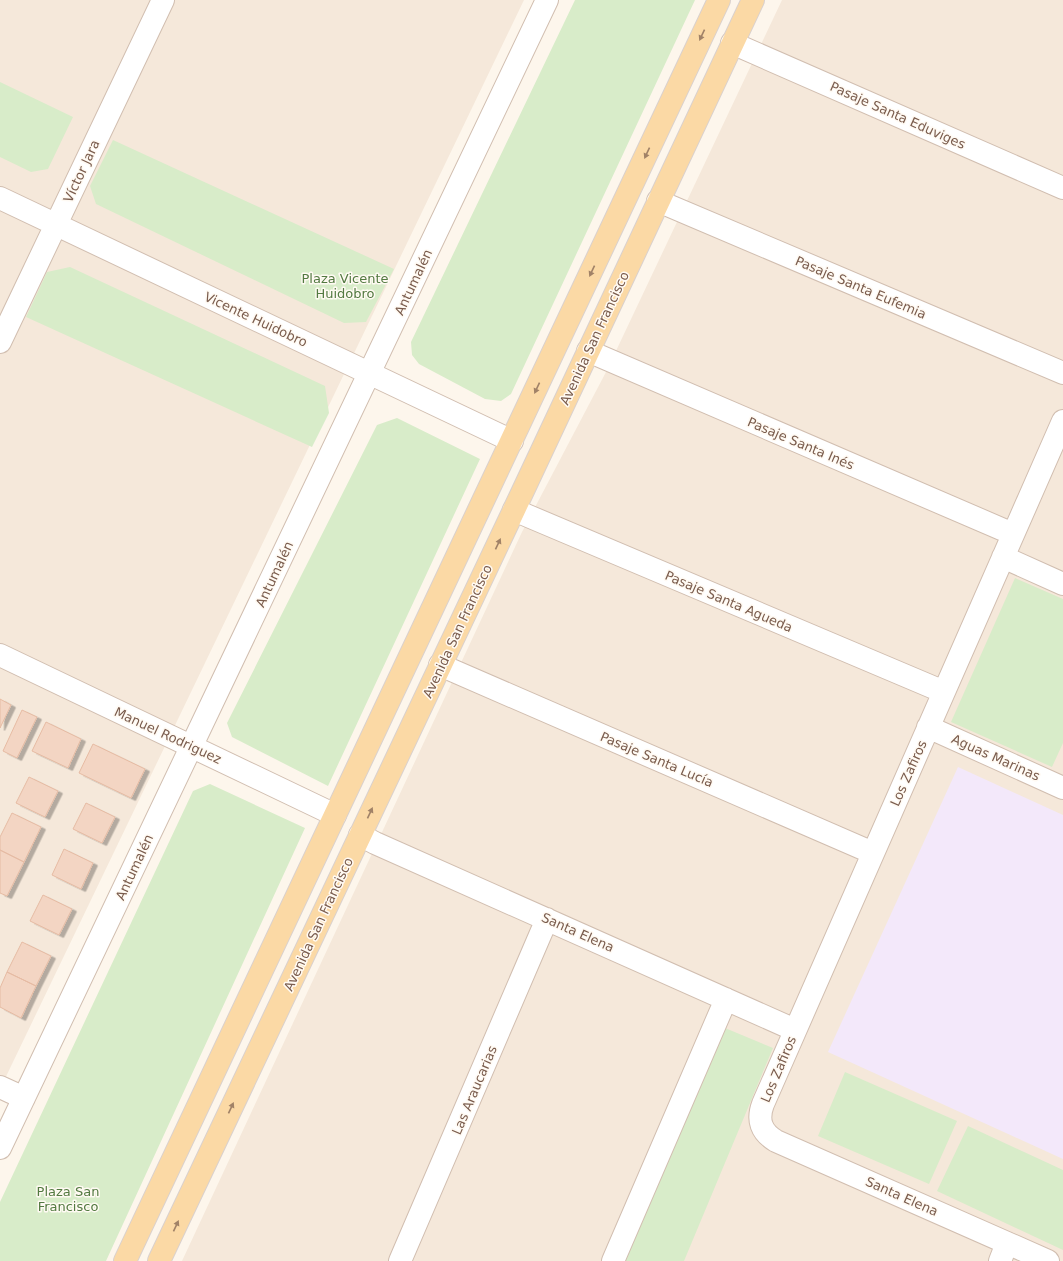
<svg xmlns="http://www.w3.org/2000/svg" width="1063" height="1261" viewBox="0 0 1063 1261" font-family="'DejaVu Sans',sans-serif">
<defs>
<filter id="shadow"><feDropShadow dx="4.5" dy="2.5" stdDeviation="0" flood-color="#0004"/></filter>
</defs>
<rect width="100%" height="100%" fill="#fdf6ec"/>
<path fill="#f5e8da" d="M0 0H524L0 1089Z
M782 0H1063V1261H182L522 532 606 372Z"/>
<path fill="#f3e8fa" d="M958 767 1063 815V1159L828 1052Z"/>
<path fill="#d8ecc9" d="M575 0H695L511 394 501 401 485 399 419 364 412 355 411 342Z
M0 82 73 117 48 169 31 172 0 157Z
M113 140 394 269 366 322 344 323 96 204 90 186Z
M70 267 325 386 329 413 312 447 26 317 47 272Z
M397 418 480 459 328 786 232 737 227 723 377 425Z
M1015 578 1063 599V743L1052 767 951 722Z
M210 784 305 828 106 1261H0V1202L193 791Z
M725 1028 773 1048 684 1261H624Z
M845 1072 957 1121 929 1184 818 1136Z
M968 1126 1063 1170V1250L937 1191Z"/>
<path fill="#f3d5c3" stroke="#e6bba3" filter="url(#shadow)" d="M0 699 11 705 0 728Z
M22 710 37 717 17 758 3 751Z
M46 722 81 739 68 768 32 751Z
M93 744 145 769 131 798 79 773Z
M29 777 58 791 45 817 16 803Z
M86 803 115 817 102 843 73 829Z
M12 813 41 827 24 862 0 850V837Z
M64 849 93 863 81 889 52 875Z
M0 850 24 862 7 896 0 893Z
M43 895 72 909 59 935 30 921Z
M22 942 51 956 36 986 7 972Z
M7 972 36 986 21 1018 0 1007V988Z"/>
<g fill="none" stroke-linecap="round" stroke-linejoin="round">
<defs>
<path id="minor" d="M732 43 1063 188
M0 198 512 441
M658 201 1063 373
M0 342 163 0
M588 351 1013 534
M514 510 944 692
M1003 557 1063 584
M0 655 335 815
M440 665 873 853
M928 727 1063 788
M360 835 375 843 795 1030
M0 1087 24 1098
M0 1148 547 0
M400 1261 547 919
M613 1261 726 999
M1000 1261 1007 1243
M1048 1261 776 1141C761 1132 757 1120 763 1104L1063 421"/>
<path id="major" d="M125 1261 719 0
M159 1261 514 510 753 0"/>
</defs>
<use href="#minor" stroke="#d1beb0" stroke-width="24"/>
<use href="#major" stroke="#dad1cd" stroke-width="24"/>
<use href="#minor" stroke="#fff" stroke-width="22"/>
<use href="#major" stroke="#fbd9a5" stroke-width="22"/>
</g>
<defs><path id="oneway-solid" d="M-6-.8H1V-3.2L6.5 0L1 3.2V.8H-6Z"/></defs>
<g fill="#a18267">
<use href="#oneway-solid" transform="translate(702 35) rotate(115)"/>
<use href="#oneway-solid" transform="translate(647 153) rotate(115)"/>
<use href="#oneway-solid" transform="translate(592 271) rotate(115)"/>
<use href="#oneway-solid" transform="translate(537 388) rotate(115)"/>
<use href="#oneway-solid" transform="translate(498 544) rotate(-65)"/>
<use href="#oneway-solid" transform="translate(370 813) rotate(-65)"/>
<use href="#oneway-solid" transform="translate(231 1108) rotate(-65)"/>
<use href="#oneway-solid" transform="translate(176 1226) rotate(-65)"/>
</g>
<g text-anchor="middle" stroke-width="3" stroke-linejoin="round" paint-order="stroke">
<g font-size="13" fill="#7a5c4d" stroke="#fffaf3">
<text transform="translate(898 115) rotate(24)" y="5">Pasaje Santa Eduviges</text>
<text transform="translate(81 171) rotate(-65)" y="5">Víctor Jara</text>
<text transform="translate(413 282) rotate(-65)" y="5">Antumalén</text>
<text transform="translate(861 287) rotate(23)" y="5">Pasaje Santa Eufemia</text>
<text transform="translate(256 319) rotate(25)" y="5">Vicente Huidobro</text>
<text transform="translate(594 338) rotate(-65)" y="5">Avenida San Francisco</text>
<text transform="translate(801 443) rotate(23)" y="5">Pasaje Santa Inés</text>
<text transform="translate(274 574) rotate(-65)" y="5">Antumalén</text>
<text transform="translate(729 601) rotate(23)" y="5">Pasaje Santa Agueda</text>
<text transform="translate(457 631) rotate(-65)" y="5">Avenida San Francisco</text>
<text transform="translate(168 735) rotate(25)" y="5">Manuel Rodriguez</text>
<text transform="translate(996 757) rotate(24)" y="5">Aguas Marinas</text>
<text transform="translate(657 759) rotate(23)" y="5">Pasaje Santa Lucía</text>
<text transform="translate(908 773) rotate(-66)" y="5">Los Zafiros</text>
<text transform="translate(134 867) rotate(-65)" y="5">Antumalén</text>
<text transform="translate(318 924) rotate(-65)" y="5">Avenida San Francisco</text>
<text transform="translate(578 932) rotate(24)" y="5">Santa Elena</text>
<text transform="translate(778 1069) rotate(-67)" y="5">Los Zafiros</text>
<text transform="translate(474 1090) rotate(-67)" y="5">Las Araucarias</text>
<text transform="translate(902 1196) rotate(24)" y="5">Santa Elena</text>
</g>
<g font-size="13" fill="#537a41" stroke="#fffaf3">
<text x="345" y="283">Plaza Vicente<tspan x="345" dy="15">Huidobro</tspan></text>
<text x="68" y="1196">Plaza San<tspan x="68" dy="15">Francisco</tspan></text>
</g>
</g>
</svg>
